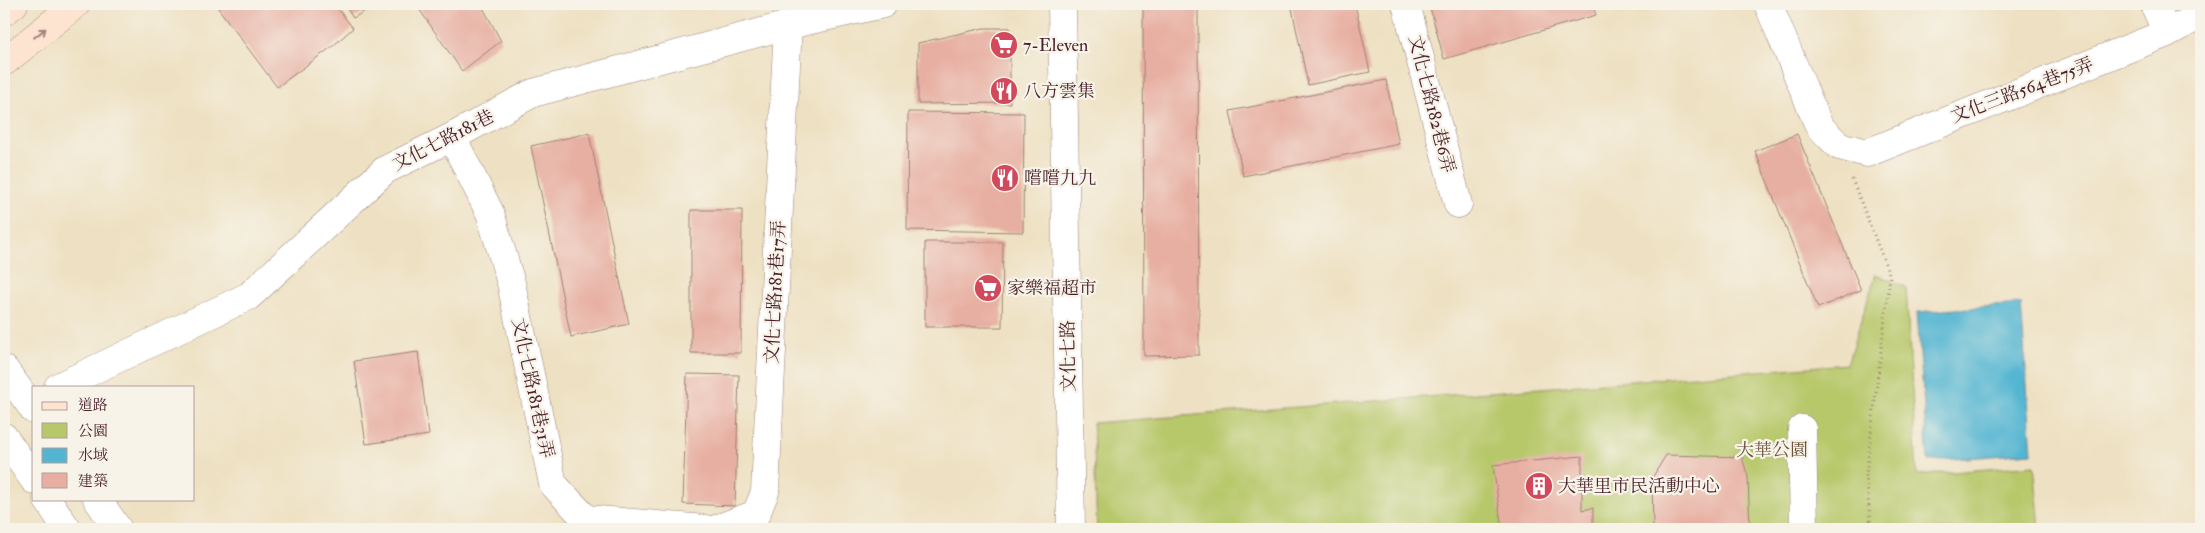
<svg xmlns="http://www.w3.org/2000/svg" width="2205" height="533" viewBox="0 0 2205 533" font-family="'IM FELL Double Pica','Noto Serif TC',serif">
<rect width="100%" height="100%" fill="#f7f3e8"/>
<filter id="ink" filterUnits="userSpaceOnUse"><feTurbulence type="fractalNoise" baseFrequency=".02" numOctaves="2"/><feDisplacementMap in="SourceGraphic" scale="10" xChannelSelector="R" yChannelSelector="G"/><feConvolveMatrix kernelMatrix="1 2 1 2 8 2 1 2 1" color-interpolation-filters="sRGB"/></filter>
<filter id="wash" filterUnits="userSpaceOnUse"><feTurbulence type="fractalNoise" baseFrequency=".0096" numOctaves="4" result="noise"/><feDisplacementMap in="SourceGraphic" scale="20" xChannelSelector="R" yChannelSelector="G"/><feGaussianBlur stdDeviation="1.12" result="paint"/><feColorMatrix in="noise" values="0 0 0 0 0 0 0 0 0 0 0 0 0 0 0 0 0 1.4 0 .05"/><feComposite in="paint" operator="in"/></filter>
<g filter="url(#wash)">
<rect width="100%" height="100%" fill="#eee1c3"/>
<path fill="#b7c86a" stroke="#80744a" d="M1876 274 1906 287 1917 475 2034 465 2040 529H1097L1093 423 1847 364Z"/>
<path fill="#53b5d2" stroke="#4e6a7e" d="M2021 304 2032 453 1928 461 1917 312Z"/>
<g id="blocks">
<path fill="#e7afa2" d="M215 4H334L353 28 333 46 277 87Z
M344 4H378L353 18Z
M423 4H481L501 41 462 71 419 9Z
M1143 4H1198L1199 355 1144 356Z
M1291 4H1355L1370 72 1308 85Z
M1429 4H1592L1596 15 1444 59Z
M984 28H1010V103L918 104V43Z
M1386 80 1399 144 1243 176 1230 111Z
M908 112 1024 113 1023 232 907 230Z
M589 133 629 324 571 337 531 146Z
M1797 134 1861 290 1818 308 1755 151Z
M691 210H742L741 353H691Z
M925 242H1003L1002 327H925Z
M418 352 429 435 366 444 354 361Z
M687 374 739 375 735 506 683 504Z
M1666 455 1742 457 1748 477 1750 529H1653L1652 478Z
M1582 456V510L1593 508V529H1502L1493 465Z"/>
</g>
</g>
<g filter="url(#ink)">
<use href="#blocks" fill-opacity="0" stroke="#9c8077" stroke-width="1"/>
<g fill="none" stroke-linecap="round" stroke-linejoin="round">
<defs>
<path id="street" d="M1062 4 1071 529
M1406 4 1458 204
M1768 4 1819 126 1839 146 1867 153 2167 33 2201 15
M2154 4 2167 33
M452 137 490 213 511 283 553 484 586 519 705 529
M4 369 34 410
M58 387 249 296 385 170 452 137 533 93 788 25 883 4
M1802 429 1804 529
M4 437 34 480
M47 499 67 529
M97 499 118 529
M716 529 756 514 765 492 788 25"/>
<path id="secondary" d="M4 12 14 4
M4 62 76 4"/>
</defs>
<use href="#street" stroke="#9c8077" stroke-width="29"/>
<use href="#secondary" stroke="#9c8077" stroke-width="29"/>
<path stroke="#9c8077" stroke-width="3" stroke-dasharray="1 4" stroke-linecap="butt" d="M1852 179 1890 276 1866 475 1871 529"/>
<use href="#street" stroke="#fff" stroke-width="28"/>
<use href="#secondary" stroke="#fde4d1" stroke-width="28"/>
</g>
<defs><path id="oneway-shaft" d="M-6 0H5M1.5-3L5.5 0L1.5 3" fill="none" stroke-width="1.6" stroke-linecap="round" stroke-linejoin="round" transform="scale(1.25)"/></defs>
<use stroke="#a4827e" href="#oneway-shaft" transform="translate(40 33) rotate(-38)"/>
</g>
<defs>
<symbol id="supermarket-disc" viewBox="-11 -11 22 22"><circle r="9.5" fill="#d1495b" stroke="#f7f3e8"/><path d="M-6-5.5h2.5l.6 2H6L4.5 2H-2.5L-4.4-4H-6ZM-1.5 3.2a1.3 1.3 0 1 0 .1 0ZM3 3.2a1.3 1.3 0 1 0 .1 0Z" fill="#fff"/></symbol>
<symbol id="restaurant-disc" viewBox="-11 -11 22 22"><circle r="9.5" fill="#d1495b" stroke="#f7f3e8"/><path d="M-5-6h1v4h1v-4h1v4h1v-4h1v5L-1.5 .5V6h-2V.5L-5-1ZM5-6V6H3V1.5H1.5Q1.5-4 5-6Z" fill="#fff"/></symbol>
<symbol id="building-disc" viewBox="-11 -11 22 22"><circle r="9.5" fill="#d1495b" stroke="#f7f3e8"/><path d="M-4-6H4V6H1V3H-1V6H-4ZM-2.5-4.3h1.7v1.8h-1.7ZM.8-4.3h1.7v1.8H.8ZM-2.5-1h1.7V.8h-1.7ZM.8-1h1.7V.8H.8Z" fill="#fff"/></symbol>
</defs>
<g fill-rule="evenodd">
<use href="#supermarket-disc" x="988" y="29" width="32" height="32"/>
<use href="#restaurant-disc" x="988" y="75" width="32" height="32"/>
<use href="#restaurant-disc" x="989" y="162" width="32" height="32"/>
<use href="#supermarket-disc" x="972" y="272" width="32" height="32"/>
<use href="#building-disc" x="1523" y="470" width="32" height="32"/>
</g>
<g text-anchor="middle" stroke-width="4.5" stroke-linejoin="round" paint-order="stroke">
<g font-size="18" fill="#4a1f2b" stroke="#f7f3e8" text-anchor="start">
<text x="1023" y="51">7-Eleven</text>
<text x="1023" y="97">八方雲集</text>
<text x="1024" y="184">嚐嚐九九</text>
<text x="1007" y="294">家樂福超市</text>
<text x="1558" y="492">大華里市民活動中心</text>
</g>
<g font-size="18" fill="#4a1f2b" stroke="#f7f3e8">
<text transform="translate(2022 90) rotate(-21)" y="6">文化三路564巷75弄</text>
<text transform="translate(1432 104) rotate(76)" y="6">文化七路182巷6弄</text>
<text transform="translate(443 140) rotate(-27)" y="6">文化七路181巷</text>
<text transform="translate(775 292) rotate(-87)" y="6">文化七路181巷17弄</text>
<text transform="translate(1068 356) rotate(-91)" y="6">文化七路</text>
<text transform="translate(533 388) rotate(78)" y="6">文化七路181巷31弄</text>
</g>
<g font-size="18" fill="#6b523e" stroke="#f7f3e8">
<text x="1772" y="456">大華公園</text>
</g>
</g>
<rect width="2205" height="533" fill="none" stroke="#f7f3e8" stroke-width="20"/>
<rect x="32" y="386" width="162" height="115" fill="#f7f3e8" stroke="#b29e9c"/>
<rect x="42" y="402" width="25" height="8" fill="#fde4d1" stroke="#b29e9c"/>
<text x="78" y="410" font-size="15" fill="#4a1f2b">道路</text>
<rect x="42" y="423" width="25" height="15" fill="#b7c86a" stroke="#b29e9c"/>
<text x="78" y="436" font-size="15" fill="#4a1f2b">公園</text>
<rect x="42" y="448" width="25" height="15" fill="#53b5d2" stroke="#b29e9c"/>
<text x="78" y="460" font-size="15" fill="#4a1f2b">水域</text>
<rect x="42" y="473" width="25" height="15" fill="#e7afa2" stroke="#b29e9c"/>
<text x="78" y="486" font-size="15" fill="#4a1f2b">建築</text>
</svg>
